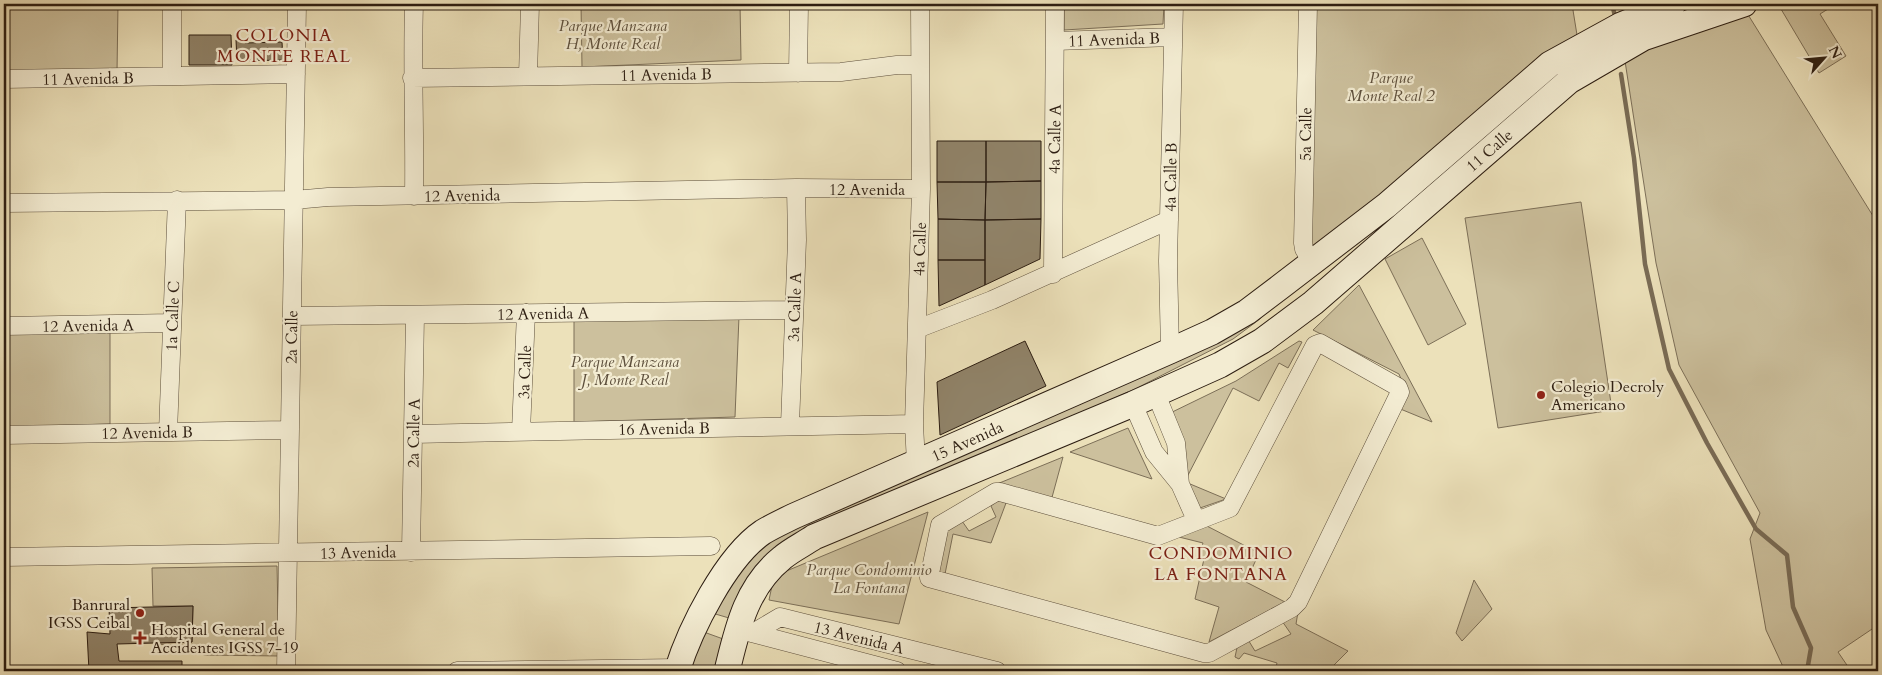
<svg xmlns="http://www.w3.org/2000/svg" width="1882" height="675" viewBox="0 0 1882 675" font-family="Cardo,serif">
<rect width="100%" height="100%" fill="#ece1ba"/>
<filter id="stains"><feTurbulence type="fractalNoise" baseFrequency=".004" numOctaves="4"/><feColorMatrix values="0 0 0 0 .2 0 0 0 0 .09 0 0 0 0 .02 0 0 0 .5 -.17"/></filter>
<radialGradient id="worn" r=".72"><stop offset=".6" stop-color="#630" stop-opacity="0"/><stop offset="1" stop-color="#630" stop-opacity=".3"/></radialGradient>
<path fill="#ccc09d" stroke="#7c6f58" d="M4 4H118L117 72 4 77Z
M581 4H740L741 60 582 67Z
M1064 4H1164L1163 24 1064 30Z
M1309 4H1572L1577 35 1306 256Z
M1778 4H1836L1820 14 1846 56 1819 73Z
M1747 13 1878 224V625L1838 652 1851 671H1785L1766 630 1750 539 1760 513 1679 365 1656 263 1625 61 1656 42Z
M1581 202 1612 410 1498 428 1465 218Z
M1422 238 1466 324 1428 345 1385 259Z
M1359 285 1432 422 1398 408 1405 389 1399 374 1313 330Z
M1280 291 1260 319 1233 339 1135 389 919 484 815 527 729 618 712 613 721 590 763 543Z
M739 316 735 417 574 422V320Z
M110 328V424L4 427V331Z
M1299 341 1302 342 1288 368 1279 363 1259 401 1233 388 1186 479 1162 417 1236 381Z
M1128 428 1152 479 1070 452Z
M1063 457 1051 501 997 484Z
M1183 481 1226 499 1200 508 1194 507Z
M998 500 1006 503 991 543 953 534 945 574 936 570 948 527 962 521 969 531 996 517 991 506Z
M928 512 899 624 769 600 773 581 784 572Z
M1205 525 1259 553 1246 582 1285 602 1209 642 1219 607 1195 599 1204 559 1198 557 1203 543 1179 537Z
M277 566 279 656 205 655 156 643 192 642 193 606H153L152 568Z
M1474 580 1492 609 1462 641 1456 633Z
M1298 612 1296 624 1348 651 1328 671H1275L1277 663 1244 653 1239 659 1235 657 1238 643 1247 638 1255 651 1291 634 1282 621Z
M701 631 726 640 718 671H686Z"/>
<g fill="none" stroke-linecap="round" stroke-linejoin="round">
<path stroke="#796b55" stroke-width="4.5" d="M1612 4 1615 16
M1621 74 1634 158 1645 264 1669 369 1707 443 1756 529 1787 555 1793 607 1811 648 1807 671"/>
</g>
<path fill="#908369" stroke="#2d1e12" d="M189 35H231L232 65H189Z
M236 40H245V43L282 42 283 60 237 61Z
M937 141H986V182H937Z
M986 141H1041V181L986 182Z
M1041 181V219L985 220 986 182Z
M937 182H986L985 220 938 219Z
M938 219 985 220V260H938Z
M1041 219 1040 259 985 285V220Z
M938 260H985V285L939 306Z
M1025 341 1046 386 940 435 937 382Z
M193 606 192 642 117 644 119 661H182V671H89L87 632 110 634 109 608Z"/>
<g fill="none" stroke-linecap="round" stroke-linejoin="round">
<defs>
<path id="minor" d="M1308 4 1303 243 1304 249 1312 263
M1055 41 1173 37
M798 73 799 4
M172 76V4
M528 76 530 4
M412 78 841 72 897 65H920
M4 79 296 74
M414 196C415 132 412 68 414 4
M4 203 294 200 328 197 796 188 921 189
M1053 274 1055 4
M292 316 793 310
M4 326 172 323
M917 329 992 300 1169 220
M1320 343 1398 387 1400 392 1298 602 1292 608 1209 653H1204L929 578 940 525 996 492H1000L1158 536 1230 508 1315 345Z
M1170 351 1168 261 1174 4
M1156 394 1176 443 1180 484
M1133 404 1154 452 1180 484 1196 520
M790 425 797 240 796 188
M521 431 526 313
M168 432 177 200
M413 434 914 424
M4 435 289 430
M916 463 914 424 921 189 920 4
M411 552 415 315
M4 557 711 546
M748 632 897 671
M753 633 780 617 997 671
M286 671 297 4
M457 671 678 668"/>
<path id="secondary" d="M677 671C690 629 726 557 763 532 773 526 784 521 794 516L1170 351 1212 332 1247 312 1280 287 1387 205 1550 64 1621 25 1673 4
M727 671C737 630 746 587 782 558 791 550 804 544 814 537L1133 404 1220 365 1262 341 1313 303 1569 81 1643 38 1744 4"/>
</defs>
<use href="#minor" stroke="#5d4f3c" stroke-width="19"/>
<use href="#secondary" stroke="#2d1e12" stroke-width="27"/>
<use href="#minor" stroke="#f3ecd2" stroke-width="18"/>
<use href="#secondary" stroke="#f3ecd2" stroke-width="25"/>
</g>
<g fill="#8f2418" stroke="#f3ecd2" stroke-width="2">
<circle cx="1541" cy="395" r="5"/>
<circle cx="140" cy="613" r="5"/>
<path d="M137.5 630.5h5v5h5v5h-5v5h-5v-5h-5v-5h5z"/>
</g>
<g text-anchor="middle" stroke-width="4.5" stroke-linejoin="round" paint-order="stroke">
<g font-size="16" font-style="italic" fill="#5d4f3c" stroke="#f3ecd2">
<text x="613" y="31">Parque Manzana<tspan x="613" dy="18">H, Monte Real</tspan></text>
<text x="1391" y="83">Parque<tspan x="1391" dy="18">Monte Real 2</tspan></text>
<text x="625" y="367">Parque Manzana<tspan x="625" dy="18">J, Monte Real</tspan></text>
<text x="869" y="575">Parque Condominio<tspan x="869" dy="18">La Fontana</tspan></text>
</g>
<g font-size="16" fill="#2d1e12" stroke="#f3ecd2">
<text transform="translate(1114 39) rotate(-2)" y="6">11 Avenida B</text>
<text transform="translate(666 74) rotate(-1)" y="6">11 Avenida B</text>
<text transform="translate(88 78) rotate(-1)" y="6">11 Avenida B</text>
<text transform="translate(1305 134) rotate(-89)" y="6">5a Calle</text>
<text transform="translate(1054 139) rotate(-89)" y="6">4a Calle A</text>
<text transform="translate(1489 150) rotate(-41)" y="6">11 Calle</text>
<text transform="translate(1170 177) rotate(-89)" y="6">4a Calle B</text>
<text x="867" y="195">12 Avenida</text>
<text transform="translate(462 195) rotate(-1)" y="6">12 Avenida</text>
<text transform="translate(919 249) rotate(-88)" y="6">4a Calle</text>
<text transform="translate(794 307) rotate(-88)" y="6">3a Calle A</text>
<text transform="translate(543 313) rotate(-1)" y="6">12 Avenida A</text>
<text transform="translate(172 316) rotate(-88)" y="6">1a Calle C</text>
<text transform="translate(88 325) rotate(-1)" y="6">12 Avenida A</text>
<text transform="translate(291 337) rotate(-89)" y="6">2a Calle</text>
<text transform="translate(524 372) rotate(-88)" y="6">3a Calle</text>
<text transform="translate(664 428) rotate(-1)" y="6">16 Avenida B</text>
<text transform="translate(147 432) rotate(-1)" y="6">12 Avenida B</text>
<text transform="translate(413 433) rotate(-89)" y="6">2a Calle A</text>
<text transform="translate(967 441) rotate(-24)" y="6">15 Avenida</text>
<text transform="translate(358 552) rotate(-1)" y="6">13 Avenida</text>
<text transform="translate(859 637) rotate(14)" y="6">13 Avenida A</text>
</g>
<g font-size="16" fill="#2d1e12" stroke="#f3ecd2" text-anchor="start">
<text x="1551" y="392">Colegio Decroly<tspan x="1551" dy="18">Americano</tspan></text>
<text x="130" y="610" text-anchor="end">Banrural<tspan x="130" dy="18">IGSS Ceibal</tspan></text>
<text x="151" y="635">Hospital General de<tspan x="151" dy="18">Accidentes IGSS 7-19</tspan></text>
</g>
<g font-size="18" letter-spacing="1" fill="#7a1f14" stroke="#f3ecd2">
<text x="284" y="41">COLONIA<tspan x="284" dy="21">MONTE REAL</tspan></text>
<text x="1221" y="559">CONDOMINIO<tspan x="1221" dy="21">LA FONTANA</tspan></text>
</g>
</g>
<rect width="1882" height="675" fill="none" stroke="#ece1ba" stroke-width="20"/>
<rect x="5" y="5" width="1872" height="665" fill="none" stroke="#2d1e12" stroke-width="2.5"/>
<rect x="10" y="10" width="1862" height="655" fill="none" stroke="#2d1e12"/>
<g transform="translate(1824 58) rotate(63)" stroke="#f3ecd2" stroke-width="4" paint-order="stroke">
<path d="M0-4L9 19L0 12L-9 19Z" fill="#2d1e12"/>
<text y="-8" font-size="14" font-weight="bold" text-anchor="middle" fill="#2d1e12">N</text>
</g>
<rect width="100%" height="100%" filter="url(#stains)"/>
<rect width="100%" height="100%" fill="url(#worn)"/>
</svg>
